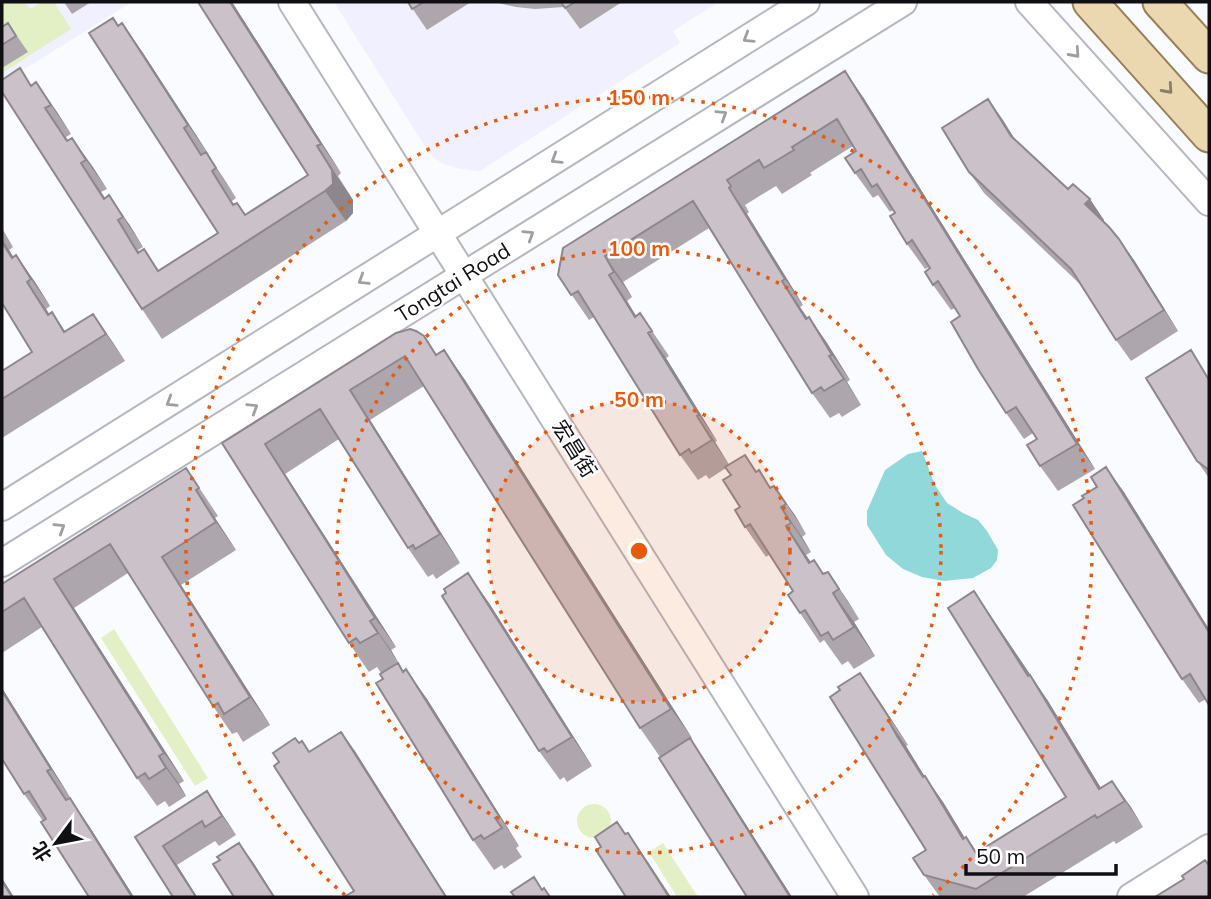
<svg xmlns="http://www.w3.org/2000/svg" width="1211" height="899" viewBox="0 0 1211 899" font-family="Mulish,'Noto Sans SC',sans-serif">
<rect width="100%" height="100%" fill="#fafbff"/>
<path fill="#f0f0ff" d="M2 2H132L2 83Z
M334 2H719L673 31 680 43 480 171 456 168 442 163 434 158 424 145Z"/>
<path fill="#e3f0c6" d="M2 2H25L30 9 42 2H54L71 29 2 73Z
M114 629 208 778 195 786 101 638Z
M577 821a17 17 0 1 1 34 0a17 17 0 1 1-34 0Z
M663 843 698 897H677L649 852Z"/>
<path fill="#91d8db" d="M922 451 935 485 947 503 963 513 978 520 987 531 998 550 997 560 991 568 973 578 944 581 922 577 903 569 886 555 867 525V511L885 470 908 454Z"/>
<g fill="none" stroke-linecap="round" stroke-linejoin="round">
<defs>
<path id="minor" d="M292 2 855 897
M1029 2 1209 202
M2 507 806 2
M2 563 903 2
M1131 897 1209 848"/>
<path id="major" d="M1090 2 1209 135
M1160 2 1209 56"/>
</defs>
<use href="#minor" stroke="#b6b6c1" stroke-width="30"/>
<use href="#major" stroke="#968158" stroke-width="37"/>
<use href="#minor" stroke="#fff" stroke-width="26"/>
<use href="#major" stroke="#ebd8b1" stroke-width="33"/>
</g>
<path fill="#aea6ad" d="M64 2H91L72 14Z
M232 2 341 173 338 176 353 200V213L346 221 162 339 142 309 32 85 36 82 57 112 71 134 66 137 68 140 72 138 107 189 101 192 105 198 129 224 143 247 138 250 140 252 144 249 159 271 218 233 119 26 122 23 143 53 209 155H208L236 198 232 201 234 204 237 203 246 215 308 175Z
M408 2H471L427 30Z
M494 2H622L580 29 564 7 535 9 516 7Z
M8 23 28 52 2 68V27Z
M863 97 1095 469 1058 491 1040 466 1037 439 1033 433 1024 439 1006 413 960 316 955 308 951 310 933 285 929 267 925 269 907 244 893 210 890 212 878 195 873 198 855 173 856 151 853 146 810 173 812 175 782 194 776 186 745 205 749 212 747 214 803 305 800 307 808 318 809 317 827 343 850 380 847 382 861 405 842 417 839 413 830 418 812 393 709 228 623 282 632 297 627 301 636 316 640 313 669 356 666 358 717 441 715 442 729 465 745 455 757 472 771 487 774 486 806 534 802 537 811 552 806 555 811 562 824 574 828 572 859 619 854 622 875 656 854 669 848 661 842 665 824 640 820 643 800 613 793 591 770 554 766 557 745 527 731 475 726 468 709 479 706 475 698 480 680 455 594 317 589 320 558 275Z
M988 99 1015 140 1068 189 1104 220 1103 221 1134 260 1178 331 1131 361 1116 340 1082 286 984 193 969 172Z
M2 228 13 247 9 250 13 257 16 255 35 282 50 306 46 309 49 314 52 312 65 331 93 314 125 361 2 438V371L32 352 2 303Z
M396 333 437 355 444 350 465 380 692 738 690 739 710 768 792 897H747L660 757 640 728 424 386 370 420 460 563 436 579 433 574 428 577 408 548 339 439 285 474 396 647 391 650 398 662 381 673 377 667 369 672 349 643 222 443Z
M1209 378V478L1197 461Z
M186 468 218 516 215 518 236 550 181 585 270 725 243 742 237 732 232 734 213 706 128 573 74 608 184 781 179 784 186 796 169 807 165 801 157 806 137 778 42 627 2 653V584Z
M1097 487 1124 492 1206 699 1199 703 1182 679 1084 498Z
M974 591 1048 701 1101 788 1112 781 1143 827 1116 844 1114 841 1023 897H940L924 875 926 850 878 699 908 745 906 746 924 776 943 802 965 838 966 837 977 852 1066 797Z
M489 603 592 766 567 782 564 777 560 780 539 751Z
M403 671 427 699 519 846 516 848 522 857 504 869 502 865 494 870 473 840Z
M2 688 70 797 67 799 89 826 134 897H89L43 821 24 794 2 759Z
M207 791 236 835 219 846 215 841 177 865 197 897H173L135 837Z"/>
<path fill="#8d878d" d="M230 2H232L341 173 321 144Z
M122 23 143 53 209 155 188 125Z
M845 71 863 97 1095 469 1077 444Z
M36 82 57 112 71 134 51 105Z
M988 99 1003 120 1026 157 1011 136Z
M72 138 93 167 107 189 86 160Z
M317 146 353 200V213L346 221 325 191Z
M206 152 226 182 236 198 216 168Z
M81 163 101 192 119 220 104 199Z
M729 188 747 214 803 305 785 279Z
M109 195 129 224 143 247 123 217Z
M1090 199 1104 220 1100 225 1085 204Z
M2 239 9 250 31 285 12 258 2 242Z
M1119 239 1134 260 1178 331 1164 310Z
M16 255 35 282 50 306 31 279Z
M605 256 623 282 632 297 614 272Z
M609 275 627 301 652 342 635 317Z
M782 281 800 307 824 345 806 319Z
M27 282 46 309 67 342 48 315Z
M93 314 112 341 125 361 106 334Z
M809 317 827 343 850 380 832 355Z
M648 333 666 358 717 441 699 415Z
M444 350 465 380 692 738 671 709Z
M829 356 847 382 861 405 844 379Z
M350 390 370 420 460 563 440 534Z
M697 416 715 442 730 466 712 440Z
M265 444 285 474 396 647 375 618Z
M1106 467 1124 492 1209 629V632Z
M774 486 795 515 806 534Z
M196 490 215 518 236 550 216 522Z
M781 507 802 537 811 552 791 523Z
M786 526 806 555 830 593 809 563Z
M162 557 181 585 270 725 250 697Z
M828 572 848 601 859 619 839 589Z
M468 573 489 603 592 766 572 737Z
M54 579 74 608 184 781 164 753Z
M974 591 1048 701 1113 808 1099 789Z
M833 593 854 622 875 656 854 627Z
M370 621 391 650 398 662 378 633Z
M406 669 427 699 519 846 499 816Z
M860 673 878 699 908 745 890 719Z
M2 688 70 797 51 769 2 691Z
M888 720 906 746 941 803 923 777Z
M341 732 355 751 447 897H446Z
M690 738 710 768 792 897H790Z
M159 756 179 784 186 796 166 768Z
M925 776 943 802 981 865 963 839Z
M1112 781 1131 807 1143 827 1125 801Z
M207 791 220 811 236 835 222 816Z
M70 798 89 826 134 897H132Z
M628 833 648 862 671 897H669Z
M239 843 253 862 275 897H274Z
M163 846 177 865 197 897H196Z
M2 878 14 897H12L2 881Z"/>
<path fill="#cac1c9" stroke="#8d878d" stroke-width="2" d="M198 2H230L321 144 317 146 332 170 333 184 325 191 142 309 2 92V80L20 68 31 86 36 82 51 105 45 108 67 141 72 138 86 160 81 163 104 199 109 195 123 217 118 220 138 253 144 249 158 271 218 233 89 33 113 18 118 26 122 23 188 125 184 128 201 155 206 152 216 168 212 171 233 205 237 203 245 215 308 175Z
M408 2H424L412 9Z
M561 2H575L565 8Z
M8 23 16 36 2 45V27Z
M845 71 1077 444 1040 466 1027 445 1037 439 1016 407 1006 413 978 369 951 322 960 316 938 281 933 285 925 272 930 268 912 240 907 244 890 216 895 213 877 184 872 187 861 169 855 173 845 158 856 151 837 119 792 147 794 150 764 168 759 160 727 180 731 186 729 188 785 279 782 281 806 319 809 317 832 355 829 356 844 379 824 391 821 387 812 393 693 201 605 256 614 272 609 275 635 317 640 313 652 331 648 333 699 415 697 416 712 440 691 453 689 449 680 455 578 291 571 295 558 275 563 248Z
M988 99 1011 136 1068 189 1073 184 1090 199 1085 204 1109 227 1119 239 1164 310 1116 340 1071 269 969 172 942 128Z
M2 242 12 258 16 255 31 279 27 282 48 315 52 312 64 332 93 314 106 334 2 399V371L32 352 2 303Z
M410 329 416 331 424 336 436 355 444 350 671 709 640 728 405 356 350 390 440 534 415 549 413 545 408 548 320 409 265 444 375 618 370 621 378 633 360 643 356 638 349 643 222 443 396 333Z
M1191 350 1209 380V470L1197 461 1146 378Z
M745 455 756 472 759 470 770 488 774 486 786 504 781 507 791 523 786 526 809 563 814 560 823 574 828 572 839 589 833 593 854 627 833 640 828 632 821 636 805 610 800 613 788 595 793 591 750 524 745 527 735 510 740 507 723 480 731 475 725 467Z
M1106 467 1209 632V705L1190 674 1182 679 1073 505 1084 498 1082 496 1097 487 1091 477Z
M186 468 199 488 196 490 216 522 162 557 250 697 224 714 218 703 213 706 110 544 54 579 164 753 159 756 166 768 149 779 145 773 137 778 24 598 2 612V584Z
M468 573 572 737 547 752 544 748 539 751 442 596 446 593 444 589Z
M974 591 1028 676 1030 675 1099 789 1112 781 1125 801 1097 818 1095 815 976 889 924 875 913 858 926 850 830 697 840 690 838 687 860 673 890 719 888 720 897 736 923 777 925 776 963 839 966 837 976 853 1066 797 948 608Z
M398 663 403 672 406 669 499 816 495 818 502 828 484 839 481 835 473 840 376 683 383 679 380 674Z
M2 691 51 769 47 771 66 800 70 798 132 897H89L41 822 46 819 29 791 24 794 2 759Z
M341 732 446 897H344L354 891 274 766 279 762 273 753 295 738 299 743 302 741 309 752Z
M690 738 790 897H747L659 758Z
M207 791 222 816 205 827 202 821 163 846 196 897H173L135 837Z
M617 822 625 834 628 833 669 897H626L596 850 601 847 595 837Z
M239 843 274 897H234L213 864 220 860 217 857Z
M1205 860 1208 864 1209 863V897H1155L1184 879 1182 876Z
M534 877 542 890 544 888 550 897H515L511 892Z
M2 881 12 897H2Z"/>
<defs><path id="oneway-chevron" d="M-2-3.5L2.5 0L-2 3.5" fill="none" stroke-width="1.6" stroke-linecap="round" stroke-linejoin="round" transform="scale(1.75)"/></defs>
<g stroke="#9f9fa1">
<use href="#oneway-chevron" transform="translate(748 38) rotate(148)"/>
<use href="#oneway-chevron" transform="translate(1075 53) rotate(48)"/>
<use href="#oneway-chevron" transform="translate(722 115) rotate(-32)"/>
<use href="#oneway-chevron" transform="translate(556 159) rotate(148)"/>
<use href="#oneway-chevron" transform="translate(529 235) rotate(-32)"/>
<use href="#oneway-chevron" transform="translate(363 280) rotate(148)"/>
<use href="#oneway-chevron" transform="translate(171 402) rotate(148)"/>
<use href="#oneway-chevron" transform="translate(253 408) rotate(-32)"/>
<use href="#oneway-chevron" transform="translate(60 528) rotate(-32)"/>
</g>
<use stroke="#887e6a" href="#oneway-chevron" transform="translate(1168 89) rotate(48)"/>
<circle cx="639" cy="551" r="151" fill="#e8590c" fill-opacity=".12"/>
<g fill="none" stroke="#e8590c" stroke-width="3.5" stroke-dasharray="3.5 7">
<circle cx="639" cy="551" r="151"/>
<circle cx="639" cy="551" r="302"/>
<path d="M345 895A453 453 0 1 1 933 895"/>
</g>
<g text-anchor="middle" stroke-width="5" stroke-linejoin="round" paint-order="stroke">
<g font-size="21" fill="#101014" stroke="#fff">
<text transform="translate(453 283) rotate(-32)" y="7">Tongtai Road</text>
<text transform="translate(574 449) rotate(58)" y="7">宏昌街</text>
</g>
</g>
<circle cx="639" cy="551" r="10" fill="#e8590c" stroke="#fff" stroke-width="3.5"/>
<g font-size="21" text-anchor="middle" font-weight="bold" fill="#e8590c" stroke="#fff" stroke-width="5" stroke-linejoin="round" paint-order="stroke">
<text x="639" y="105">150 m</text>
<text x="639" y="256">100 m</text>
<text x="639" y="407">50 m</text>
</g>
<rect width="1211" height="899" fill="none" stroke="#101014" stroke-width="7"/>
<g transform="translate(56 843) rotate(238)" stroke="#ffffff" stroke-width="5" paint-order="stroke">
<path d="M0-5L12 26L0 18L-12 26Z" fill="#101014"/>
<text y="-10" font-size="19" font-weight="bold" text-anchor="middle" fill="#101014">北</text>
</g>
<path d="M966 864v10h150v-10" fill="none" stroke="#101014" stroke-width="3.5"/>
<text x="976" y="864" font-size="21" fill="#101014" stroke="#ffffff" stroke-width="5" paint-order="stroke">50 m</text>
</svg>
